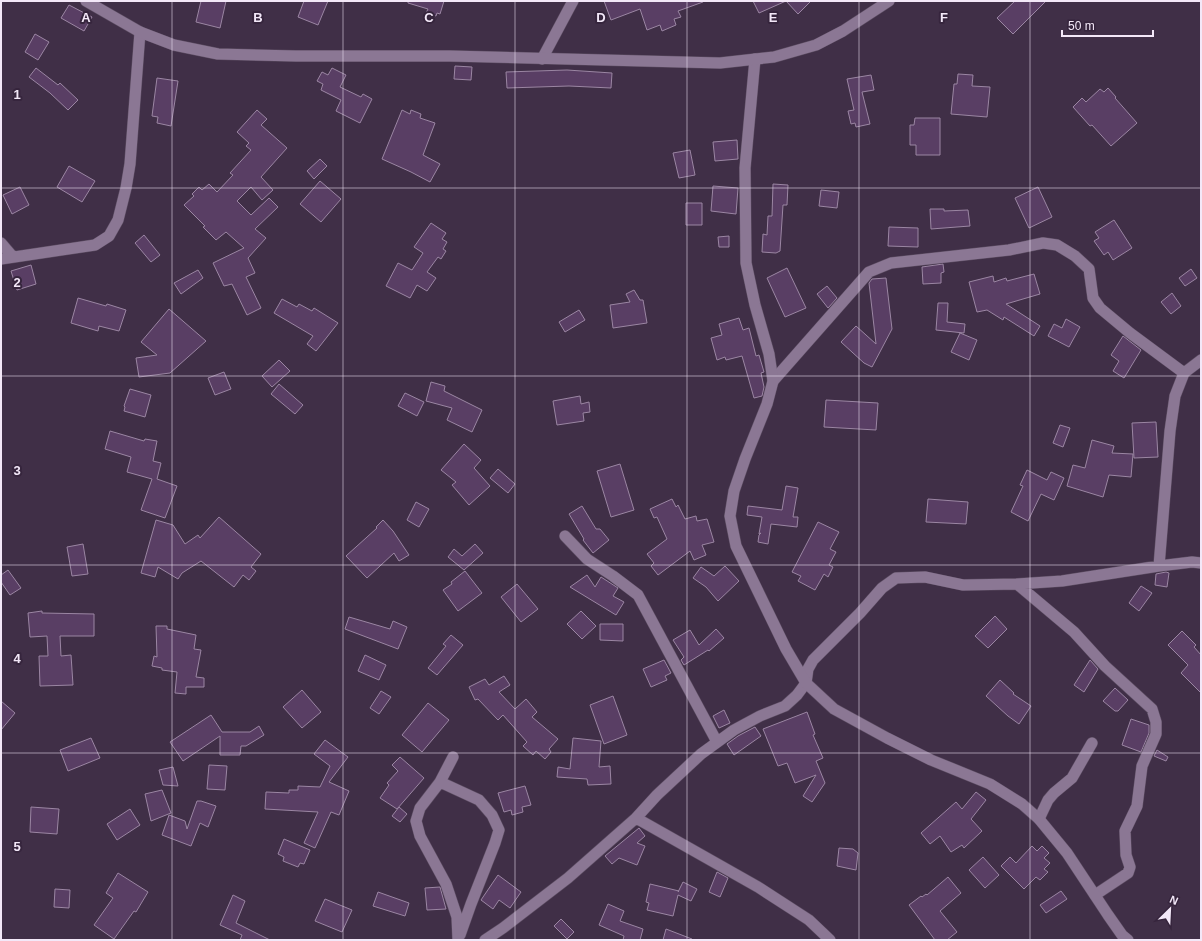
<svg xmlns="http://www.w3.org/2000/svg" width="1202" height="941" viewBox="0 0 1202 941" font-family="Arial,sans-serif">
<rect width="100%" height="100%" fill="#402f47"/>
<path fill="#593e64" stroke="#9b86a3" d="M201 1H226L220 28 196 22Z
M304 1H328L318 25 298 17Z
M408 1H444L440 14 437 13 436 16 426 13 428 9 408 3Z
M604 1H703V2L678 11 681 17 674 19 676 25 662 31 660 25 647 30 640 9 611 20Z
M753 1H811L798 14 786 1 759 13Z
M1015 1H1046L1013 34 997 18Z
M69 5 92 17 84 31 61 18Z
M35 34 49 42 38 60 25 52Z
M455 66 472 67 471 80 454 79Z
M36 68 58 85 60 83 78 100 68 110 50 93 29 77Z
M332 68 346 75 340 87 361 97 363 94 372 99 360 123 336 111 341 100 321 90 323 84 317 81 322 72 328 75Z
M567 70 612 73 611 88 569 86 507 88 506 72Z
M958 74 973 75 972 86 990 87 987 117 951 114 954 84H957Z
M871 75 874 90 862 92 870 124 856 127 855 123 851 124 848 111 854 110 847 79Z
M157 78 178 81 171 126 157 123 158 117 152 116Z
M1108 88 1116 97 1115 98 1137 123 1111 146 1092 125 1090 126 1073 107 1082 98 1086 102 1100 89 1104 92Z
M257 110 267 119 261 125 287 148 261 177 273 190 262 200 251 187 237 201 251 215 269 198 278 207 255 229 266 238 248 258 255 273 246 277 261 308 247 315 232 284 224 286 213 263 244 248 226 232 216 240 203 227 205 226 184 205 194 196 192 194 199 187 202 190 209 184 217 192 233 175 230 173 251 150 246 146 249 143 237 132Z
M402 110 410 114 411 110 421 114 420 118 435 123 423 155 440 164 430 182 411 172 382 159Z
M915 118H940V155H916V145H910V125H914Z
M737 140 738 159 715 161 713 142Z
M690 150 695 175 679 178 673 153Z
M320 159 327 166 314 179 307 171Z
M69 166 95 181 82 202 57 187Z
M320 181 341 199 321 222 300 204Z
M773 184 788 185 787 205H783L780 251 776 253 762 252 763 234 767 235 768 216H772Z
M713 186 738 188 736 214 711 211Z
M20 187 29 205 12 214 3 195Z
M1038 187 1052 217 1029 228 1015 198Z
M821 190 839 192 837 208 819 206Z
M686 203H702V225H686Z
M930 209H944V211L968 210 970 226 931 229Z
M1114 220 1132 248 1113 260 1108 252 1104 255 1094 241 1099 238 1095 232Z
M431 223 446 233 442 239 447 242 443 249 446 251 441 259 438 257 427 272 436 278 427 291 417 285 410 298 386 286 398 263 412 270 423 253 414 247Z
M889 227 918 228V247L888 246Z
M144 235 160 255 151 262 135 243Z
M729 236V247H719L718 237Z
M943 264 944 272 941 273V283L923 284 922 267Z
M31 265 36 284 17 290 11 271Z
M787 268 806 308 785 317 767 278Z
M1191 269 1197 278 1185 286 1179 278Z
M198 270 203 278 181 294 174 283Z
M1034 274 1040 294 1006 304 1040 326 1034 336 1004 317 1003 320 987 310 977 312 969 282 993 276 994 282 1006 278 1007 281Z
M886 278 892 329 872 367 864 363 841 342 856 326 876 344 869 283 872 279Z
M827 286 837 298 828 308 817 294Z
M634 290 640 300H643L647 323 613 328 610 305 630 302 626 294Z
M1172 293 1181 306 1171 314 1161 302Z
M78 298 106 306 107 304 126 310 119 331 99 326 98 331 71 323Z
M282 299 297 307 299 304 312 311 314 308 338 323 316 351 307 344 313 336 274 313Z
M938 303H948L947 322 965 324 964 333 936 330Z
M169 309 206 341 170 373 139 377 136 358 157 355 141 342Z
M579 310 585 320 565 332 559 322Z
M739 318 743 330 749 328 756 356 759 355 764 372 761 373 764 387 762 396 754 398 742 356 726 360 725 357 717 360 711 338 722 335 719 324Z
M1066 319 1080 327 1069 347 1048 336 1054 324 1062 328Z
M960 333 977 340 969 360 951 352Z
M1123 336 1141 350 1124 378 1113 371 1119 361 1111 355Z
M279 360 290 371 272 387 262 376Z
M224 372 231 389 215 395 208 378Z
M431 382 445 386 444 391 482 410 472 432 447 420 452 408 426 401Z
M279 384 303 405 295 414 271 394Z
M130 389 151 395 145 417 124 411 125 407 124 406Z
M405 393 424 402 417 416 398 406Z
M580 396 581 404 589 402 590 412 583 413 584 421 557 425 553 401Z
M826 400 878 403 876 430 824 427Z
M1156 422 1158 457 1134 458 1132 423Z
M1060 425 1070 428 1063 447 1053 443Z
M110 431 144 441 145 439 157 441 153 461 161 463 157 479 177 486 165 518 141 510 152 479 127 472 131 457 105 449Z
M1092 440 1114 446 1112 453 1133 454 1131 477 1109 475 1103 497 1067 486 1073 465 1085 468Z
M464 444 481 460 474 468 490 486 469 505 452 485 456 482 441 470Z
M620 464 634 510 611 517 597 471Z
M498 469 515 484 508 493 490 478Z
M1027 470 1047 480 1051 472 1064 478 1054 500 1041 494 1028 521 1011 512 1023 486 1020 485Z
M786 486 798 488 793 517H798L797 527 771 524 768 544 758 542 759 535 761 533 759 534 762 517 747 515 748 506 782 510Z
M672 499 676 507 678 505 685 519 696 516 697 521 707 519 714 542 702 545 706 555 694 560 690 551 658 575 651 566 654 563 647 554 667 539 657 517 654 518 650 509Z
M928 499 968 502 966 524 926 522Z
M416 502 429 509 419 527 407 520Z
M582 506 596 529H600L609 540 593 553 583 540 584 539 569 514Z
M219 517 261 554 251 567 256 571 249 580 243 575 234 587 201 561 182 573 178 579 158 567 155 577 141 573 156 520 173 525 185 544 198 535 200 538Z
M383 520 393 531 409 555 399 561 394 553 367 578 346 556 377 528 376 527Z
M818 522 839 532 830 549 836 552 829 565 833 567 828 577 824 574 815 590 798 581 801 576 792 572Z
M83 544 88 574 72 576 67 547Z
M475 544 483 553 464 570 448 557 454 549 462 556Z
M725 566 739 581 718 601 706 587 693 578 701 567 714 576Z
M8 570 21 588 10 595 1 582V575Z
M465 571 482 593 458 611 443 590 452 584 451 582Z
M1166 572 1169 573 1167 587 1155 585 1156 574Z
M587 575 595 587 601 577 618 588 613 596 624 602 616 615 570 587Z
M517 584 538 609 521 622 501 597Z
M1141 586 1152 593 1139 611 1129 603Z
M42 611V613L94 614V636H60L61 656 71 655 73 685 40 686 39 656H48L47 636 30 637 28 613Z
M581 611 596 626 582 639 567 624Z
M995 616 1007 629 988 648 975 636Z
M349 617 390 629 393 621 407 627 398 649 345 629Z
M600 624H623V641L600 640Z
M156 626H167V629L196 635 194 649 201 650 196 677 204 678V687H186V694L175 693 177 672 162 670V668L152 666 154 656 157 657Z
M716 629 724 638 709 651 708 650 684 665 681 660 684 657 673 640 690 630 699 645Z
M1182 631 1196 645 1194 647 1201 655V693L1181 673 1188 665 1168 645Z
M451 635 463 645 437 675 428 668 446 646 443 644Z
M365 655 386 665 379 680 358 671Z
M664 660 671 673 665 676 667 680 651 687 643 669Z
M1090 660 1098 669 1084 692 1074 685Z
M504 676 510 685 499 692 515 709 526 699 537 712 532 717 558 739 549 749 551 752 545 759 536 751 533 755 523 746 527 742 503 715 498 720 478 699 475 700 469 687 485 679 489 685Z
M1000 680 1014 693 1013 694 1031 706 1019 724 1008 716 986 696Z
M1115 688 1128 700 1118 711H1115L1103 701Z
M302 690 321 712 302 728 283 707Z
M381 691 391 697 379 714 370 708Z
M613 696 627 735 604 744 590 705Z
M1 701 15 713 1 730Z
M428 703 449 720 422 752 402 735Z
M724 710 730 723 719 728 713 716Z
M807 712 815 734 813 735 823 758 816 761 825 783 812 802 803 796 816 775 795 783 787 763 778 766 763 729Z
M211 715 222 732H250L259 726 264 735 246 746H241L240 755H220V736L183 761 170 742Z
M1131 719 1149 725V733L1141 752 1122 745Z
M755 727 761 736 734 755 727 744 738 736Z
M91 738 100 758 68 771 60 750Z
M573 738 601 741 599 767 610 766 611 784 588 785 587 779 557 777 558 767 570 769Z
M325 740 348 757 329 782 349 791 339 815 331 812 315 848 304 843 318 812 265 809 266 792 289 793V790H298V786L320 787 330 766 314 754Z
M1157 750 1168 757 1166 761 1154 756Z
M400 757 424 778 397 809 380 798 389 785 387 783 398 771 392 765Z
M209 765 227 766 225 790 207 789Z
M173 767 178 786 163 785 159 770Z
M525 786 531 805 522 807 523 812 512 815 511 810 504 812 498 793Z
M162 790 171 813 151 821 145 794Z
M976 792 986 800 971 819 982 831 964 848 962 845 951 852 940 836 930 844 921 833 956 802 962 809Z
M197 801H201L216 806 208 827 200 823 191 846 162 835 169 815 185 821 187 829Z
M31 807 59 809 57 834 30 832Z
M399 807 407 814 400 822 392 816Z
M130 809 140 825 117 840 107 824Z
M639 828 645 836 637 843 645 846 637 865 619 858 612 864 605 856Z
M284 839 310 850 304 864 300 863 298 867 283 861 284 857 278 854Z
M1032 846 1037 851 1042 846 1049 853 1044 858 1050 863 1044 869 1048 872 1040 880 1036 877 1024 889 1001 866 1010 857 1016 863Z
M839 848 853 849 858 853 856 870 837 866Z
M983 857 999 875 985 888 969 870Z
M717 872 728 878 720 897 709 892Z
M118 873 148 892 136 912 134 911 114 939 94 925 113 898 106 893Z
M498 875 521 892 510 908 499 900 493 909 481 900Z
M948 877 961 893 940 911 957 932 947 940H935L909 905 921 896 922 897 926 894 927 895Z
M683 882 697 889 691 901 678 895 673 916 647 910 649 903 646 902 650 884 679 891 678 892Z
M440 887 446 909 427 910 425 888Z
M55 889 70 890 69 908 54 907Z
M1061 891 1067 899 1046 913 1040 905Z
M378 892 409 903 405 916 373 906Z
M233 895 245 901 236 923 270 940H240L242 935 220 925Z
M325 899 352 910 342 932 315 921Z
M608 904 624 911 620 921 643 929 640 940H623L624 936 599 925Z
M561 919 574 932 567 939 554 926Z
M666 929 692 939V940H663Z"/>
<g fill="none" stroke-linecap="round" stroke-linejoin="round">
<defs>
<path id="minor" d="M542 59 573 1
M1 243 13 257
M1 259 95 245 109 236 118 220 126 188 130 164 140 32
M773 381 869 272 891 263 1009 250 1043 243 1057 245 1075 256 1089 269 1093 298 1100 308 1130 333 1184 373
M565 536 587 559 613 576 638 595 717 742
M1159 566 1170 431 1175 396 1184 373 1201 360
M1017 584 1074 632 1105 666 1152 709 1156 722V734L1142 766 1137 806 1125 831 1126 855 1130 867 1128 873 1095 895
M453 757 440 782 420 808 416 821 420 836 446 884 457 917 458 940
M440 782 479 800 492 815 499 830 495 843 471 904 460 935
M636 818 758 887 809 920 830 940
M1039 819 1048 800 1054 793 1072 778 1092 743
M485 940 503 928 568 878 636 818 657 795 701 754 734 730 760 716 785 706 797 695 806 683 808 669 813 660 860 613 882 588 896 578 925 577 963 585 1017 584 1062 581 1159 566 1192 562 1201 563"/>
<path id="tertiary" d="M755 59 745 168 746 263 755 305 769 354 773 381 767 404 745 459 734 491 730 516 736 546 786 649 806 683 834 709 887 738 931 760 990 784 1022 804 1039 819 1067 853 1108 915 1122 935 1128 940"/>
<path id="secondary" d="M86 1 140 32 174 45 218 54 296 56H450L720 63 774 57 816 45 843 31 889 1"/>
</defs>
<use href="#minor" stroke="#5c4d62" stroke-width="12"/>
<use href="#tertiary" stroke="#5c4d62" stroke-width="12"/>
<use href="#secondary" stroke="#5c4d62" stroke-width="12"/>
<use href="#minor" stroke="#8b7794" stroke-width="11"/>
<use href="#tertiary" stroke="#8b7794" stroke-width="11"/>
<use href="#secondary" stroke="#8b7794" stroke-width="11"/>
</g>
<path fill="none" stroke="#f3e8f8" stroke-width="1" stroke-opacity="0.55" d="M172 1V940M343 1V940M515 1V940M687 1V940M859 1V940M1030 1V940M1 188H1201M1 376H1201M1 565H1201M1 753H1201"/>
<g font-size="13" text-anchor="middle" font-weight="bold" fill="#f3e8f8" stroke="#36253d" stroke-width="4" stroke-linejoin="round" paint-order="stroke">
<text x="86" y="22">A</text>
<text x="258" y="22">B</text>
<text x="429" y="22">C</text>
<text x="601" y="22">D</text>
<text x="773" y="22">E</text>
<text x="944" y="22">F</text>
<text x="17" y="99">1</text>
<text x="17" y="287">2</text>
<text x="17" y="475">3</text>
<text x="17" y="663">4</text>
<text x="17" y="851">5</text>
</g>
<rect width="1202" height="941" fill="none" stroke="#f3e8f8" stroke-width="4"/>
<g transform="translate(1170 909) rotate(24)" stroke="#36253d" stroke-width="3" paint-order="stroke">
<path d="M0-3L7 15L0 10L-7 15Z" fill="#f3e8f8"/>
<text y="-6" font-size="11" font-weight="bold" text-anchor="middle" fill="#f3e8f8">N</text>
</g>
<path d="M1062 30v6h91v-6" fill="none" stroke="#f3e8f8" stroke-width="2"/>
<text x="1068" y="30" font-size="12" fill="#f3e8f8" stroke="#36253d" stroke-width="3" paint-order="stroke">50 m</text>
</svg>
